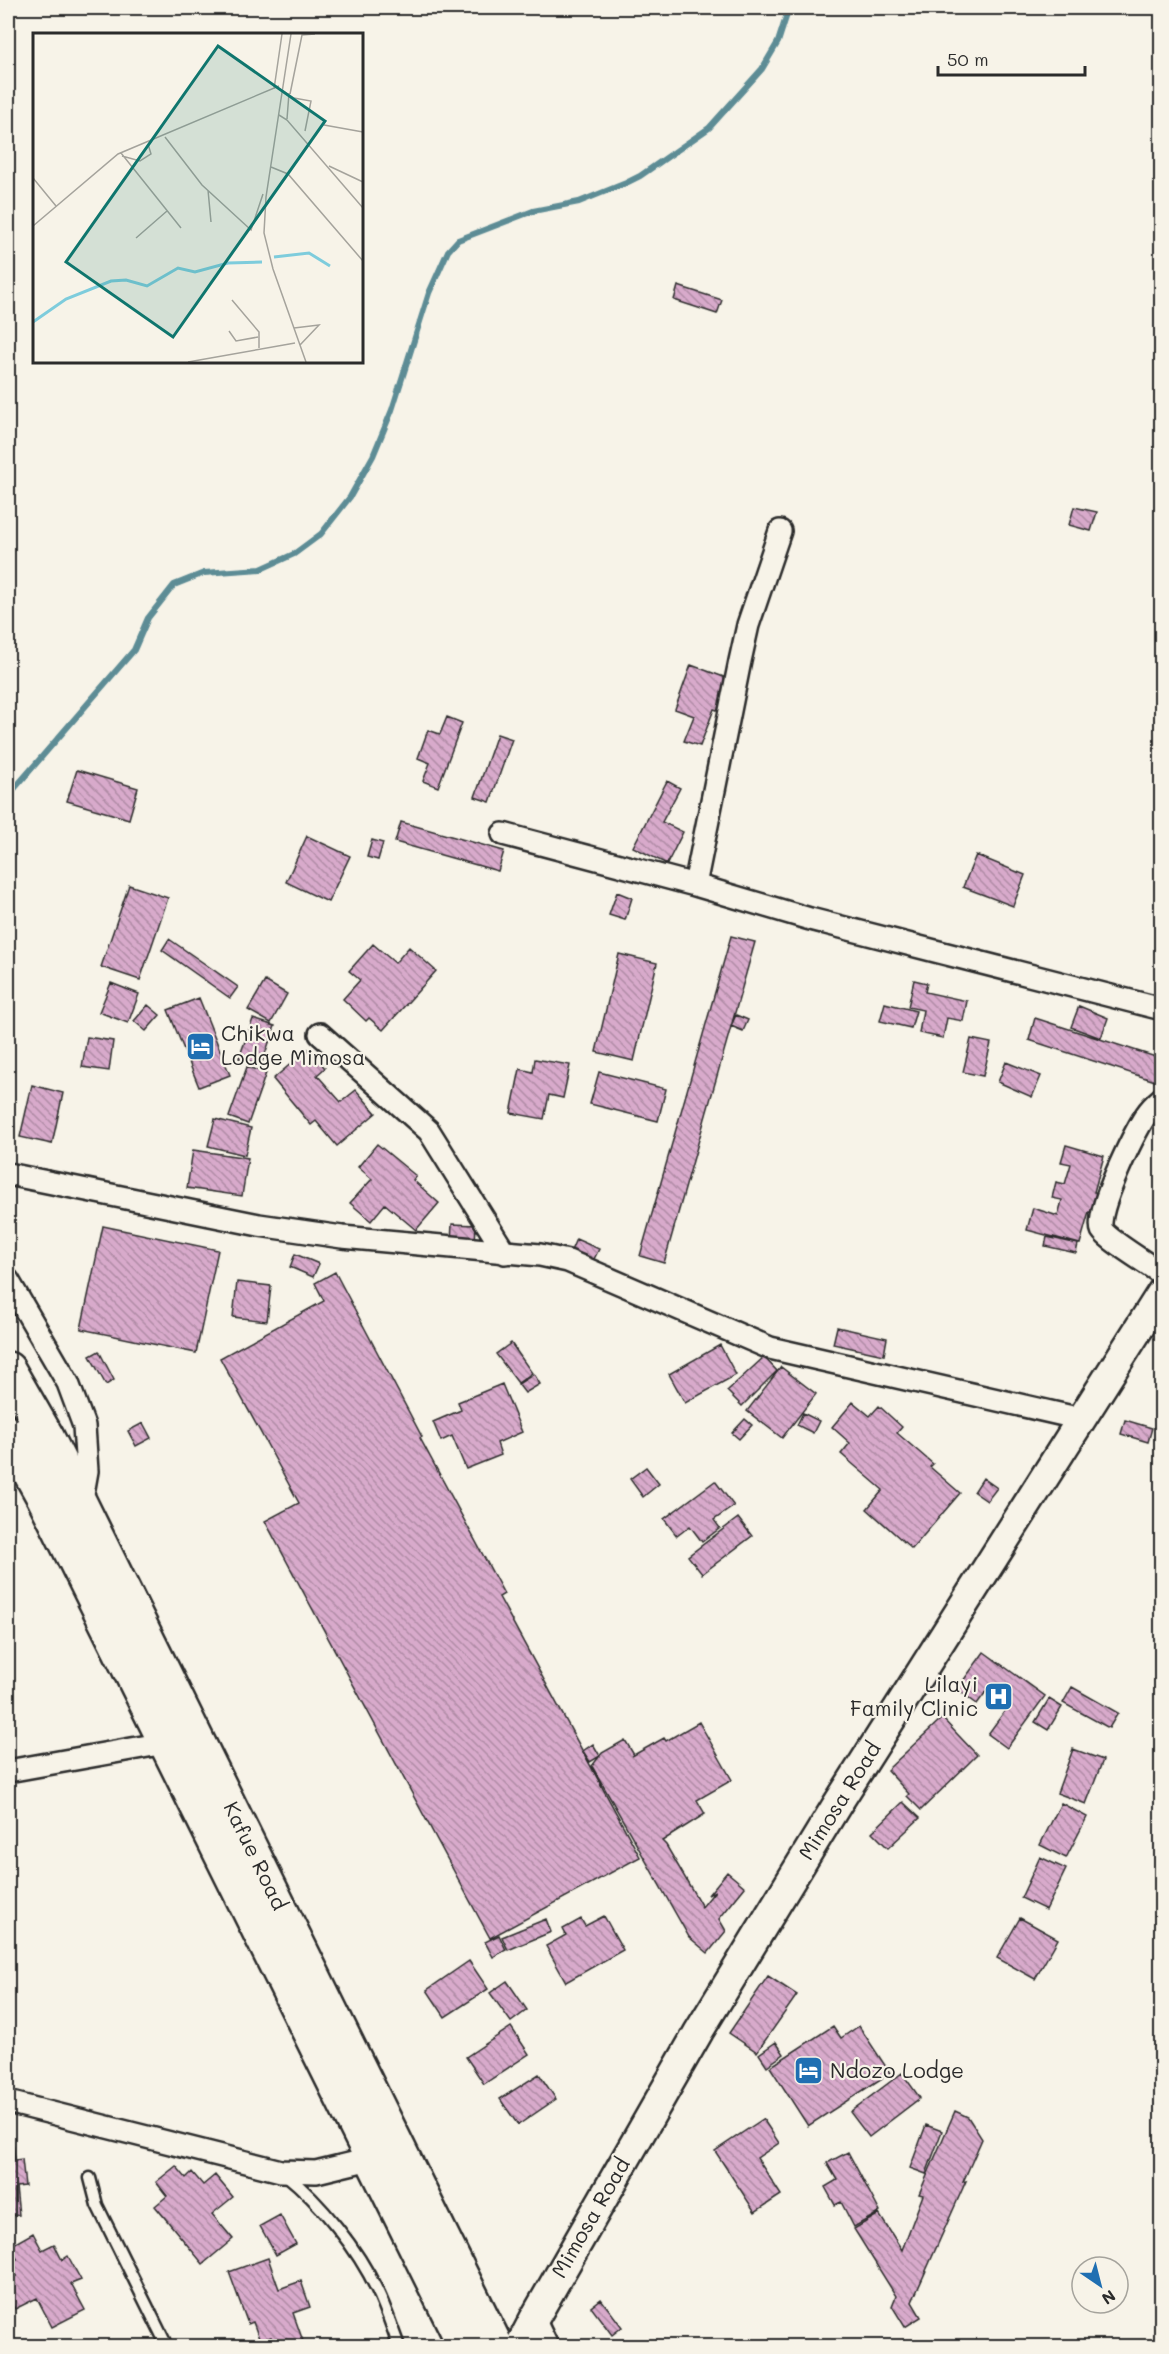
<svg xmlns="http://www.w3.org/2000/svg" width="1169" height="2354" viewBox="0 0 1169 2354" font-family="Mali,sans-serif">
<defs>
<pattern id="building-back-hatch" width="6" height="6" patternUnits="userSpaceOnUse" patternTransform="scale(1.5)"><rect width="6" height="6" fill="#d8aacb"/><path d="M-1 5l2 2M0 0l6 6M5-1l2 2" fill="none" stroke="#af8ba5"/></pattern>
</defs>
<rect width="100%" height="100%" fill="#f7f3e8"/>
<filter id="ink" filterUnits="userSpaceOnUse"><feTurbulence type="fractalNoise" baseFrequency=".0167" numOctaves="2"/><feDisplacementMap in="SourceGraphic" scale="12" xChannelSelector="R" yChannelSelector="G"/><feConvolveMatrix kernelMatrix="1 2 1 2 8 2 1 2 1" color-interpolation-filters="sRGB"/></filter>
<g filter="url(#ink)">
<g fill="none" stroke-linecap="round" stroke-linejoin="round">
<path stroke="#5d8c95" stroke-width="6" d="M8 796 134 650 148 618 174 585 204 573 261 569 294 554 321 534 350 497 373 456 392 410 429 293 448 251 458 240 533 211 579 202 626 183 640 176 709 128 762 69 778 42 789 8"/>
</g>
<path fill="url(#building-back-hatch)" stroke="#2b2b2b" stroke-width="1.5" d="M678 286 722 300 717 314 674 300Z
M1074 507 1097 512 1091 531 1069 525Z
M691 665 732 680 720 711 714 709 700 746 684 741 694 716 675 709Z
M447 717 462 723 438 787 423 781 430 763 418 758 428 730 440 734Z
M497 734 512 739 490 802 475 797Z
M77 770 138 788 129 819 67 801Z
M667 781 680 788 662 822 683 832 667 864 633 847Z
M401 822 504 851 498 871 395 842Z
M307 836 350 856 328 902 286 882Z
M372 840 383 843 378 860 367 857Z
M976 855 1025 875 1013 906 963 887Z
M129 885 168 898 140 980 101 967Z
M617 892 632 898 625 920 609 915Z
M731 936 755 942 664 1263 640 1256Z
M169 939 238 987 230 998 162 950Z
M373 944 395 963 409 947 436 971 383 1030 369 1018 366 1021 343 999 360 980 349 971Z
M619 954 657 963 634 1061 596 1052Z
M914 980 927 983 925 992 967 1001 963 1021 947 1018 943 1038 919 1033 923 1010 908 1007Z
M265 981 287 994 271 1023 248 1010Z
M111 983 139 994 128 1023 99 1012Z
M199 998 230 1075 199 1087 168 1010Z
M885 1003 916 1011 911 1028 880 1021Z
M148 1005 160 1015 146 1031 134 1021Z
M1079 1006 1108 1018 1101 1038 1071 1027Z
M736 1015 748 1020 743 1031 731 1026Z
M1035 1018 1162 1059 1161 1083 1029 1040Z
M253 1019 275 1026 261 1065 239 1058Z
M87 1037 113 1041 109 1071 82 1067Z
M971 1039 991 1043 983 1076 963 1072Z
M308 1049 325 1068 317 1075 341 1102 356 1090 376 1113 337 1146 316 1121 311 1125 273 1079Z
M535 1059 570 1065 563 1098 549 1095 544 1119 511 1113 520 1069 533 1072Z
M1006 1062 1041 1076 1032 1097 998 1082Z
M247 1067 266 1073 248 1124 229 1117Z
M599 1072 666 1089 658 1121 590 1104Z
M32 1085 63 1093 52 1144 20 1137Z
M215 1119 251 1128 245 1155 208 1146Z
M377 1144 416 1176 413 1180 439 1203 416 1230 385 1204 371 1221 350 1203 372 1179 358 1167Z
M1066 1145 1104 1156 1094 1192 1103 1194 1097 1214 1089 1212 1080 1244 1027 1230 1033 1208 1058 1216 1062 1200 1052 1198 1056 1182 1065 1184 1071 1164 1061 1162Z
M193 1150 248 1158 242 1196 187 1188Z
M452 1224 476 1225 475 1243 451 1242Z
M103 1226 218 1250 196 1353 81 1329Z
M1047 1237 1078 1244 1076 1253 1045 1246Z
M576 1239 599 1249 592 1263 570 1253Z
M295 1254 319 1264 313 1277 290 1267Z
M335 1272 422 1437 420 1438 504 1594 499 1597 640 1857 490 1938 265 1521 299 1503 220 1358 324 1301 315 1283Z
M237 1282 271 1286 267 1321 233 1317Z
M837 1327 887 1338 884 1355 833 1344Z
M511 1343 532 1373 518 1383 496 1354Z
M720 1345 736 1375 685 1403 669 1374Z
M99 1351 114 1380 106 1385 90 1356Z
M764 1357 777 1371 742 1406 727 1391Z
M781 1367 816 1394 782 1438 747 1411Z
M534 1374 540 1384 525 1393 518 1384Z
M502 1384 522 1432 497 1443 501 1455 466 1469 452 1436 441 1441 433 1422 461 1410 458 1402Z
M853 1402 870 1416 879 1406 902 1427 897 1433 933 1464 930 1467 960 1493 912 1549 867 1509 883 1490 841 1454 850 1443 832 1427Z
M803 1413 819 1421 813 1433 797 1425Z
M745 1419 752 1425 739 1439 732 1433Z
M1125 1420 1152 1428 1148 1442 1121 1434Z
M143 1423 151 1438 136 1446 128 1431Z
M646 1467 659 1484 643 1497 630 1479Z
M983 1478 997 1488 987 1501 974 1492Z
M715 1481 734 1506 714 1520 720 1528 702 1542 690 1526 677 1536 664 1519Z
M738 1518 752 1536 702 1574 688 1556Z
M984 1652 1045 1696 1007 1748 988 1734 1010 1704 988 1689 977 1704 957 1689Z
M1072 1687 1118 1713 1109 1728 1063 1703Z
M1049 1699 1062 1707 1048 1730 1035 1722Z
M942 1718 977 1755 921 1810 907 1796 909 1794 887 1770Z
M699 1722 732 1780 697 1800 705 1814 662 1841 666 1845 702 1907 715 1891 708 1895 727 1872 745 1887 719 1919 726 1931 708 1953 689 1937 592 1766 602 1753 625 1740 634 1755 632 1756 664 1738 666 1741Z
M593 1744 600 1756 590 1762 583 1751Z
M1073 1749 1103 1760 1086 1804 1057 1793Z
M903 1802 920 1818 888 1848 872 1832Z
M1061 1803 1087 1817 1066 1858 1040 1845Z
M1040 1857 1066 1869 1046 1910 1021 1898Z
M604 1916 623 1950 566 1982 546 1946 566 1935 563 1929 581 1919 585 1926Z
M1020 1918 1058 1939 1035 1979 997 1958Z
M546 1919 551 1932 508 1950 502 1937Z
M499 1935 506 1950 493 1957 485 1942Z
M469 1961 488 1989 445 2017 427 1990Z
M768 1976 797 1995 757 2052 729 2033Z
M507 1981 527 2010 511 2022 490 1993Z
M833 2026 841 2038 859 2026 890 2073 808 2126 770 2067Z
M511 2027 529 2054 484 2084 466 2057Z
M776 2042 784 2054 767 2066 759 2054Z
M902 2073 920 2098 869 2137 850 2112Z
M539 2074 556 2099 518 2125 500 2099Z
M955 2111 968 2117 982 2139 963 2182 966 2181 912 2302 921 2317 905 2327 892 2306 896 2296 854 2229 879 2214 902 2250 923 2195 919 2194Z
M763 2119 779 2143 757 2158 781 2195 755 2212 715 2151Z
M926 2125 942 2131 926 2174 910 2168Z
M13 2141 15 2160 22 2159 25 2186 16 2187 19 2215 8 2216V2142Z
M848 2152 880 2212 854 2227 841 2202 835 2205 825 2187 837 2180 827 2163Z
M176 2166 186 2178 192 2172 203 2185 215 2175 233 2197 212 2214 233 2239 203 2264 155 2206 167 2196 156 2182Z
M280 2215 296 2244 276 2255 260 2226Z
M33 2233 42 2250 54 2244 62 2260 68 2256 81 2280 71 2284 85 2310 52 2327 37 2298 15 2309 8 2296V2281L16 2276 9 2263 17 2259 10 2246Z
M268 2258 279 2289 301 2281 310 2307 293 2313 303 2341 286 2346H274L271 2337 260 2341 253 2322 248 2324 229 2272Z
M601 2299 622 2327 612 2335 591 2307Z"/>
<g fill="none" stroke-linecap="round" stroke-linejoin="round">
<defs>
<path id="lane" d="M285 2174C321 2203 357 2248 377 2290 386 2308 392 2328 399 2346
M90 2178 97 2205 167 2346"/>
<path id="street" d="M503 834 695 885 810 919 1162 1009
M695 885 740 661 748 625 780 531
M320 1034 429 1131 505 1253
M1162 1098C1156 1103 1150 1109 1146 1115 1135 1132 1094 1213 1102 1230 1108 1240 1150 1265 1162 1274
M8 1174 259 1225 342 1237 540 1255 568 1261 770 1348 1081 1419
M8 1280 68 1383 84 1426 87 1471 81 1505
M8 1771 165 1743
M8 2102 281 2171 316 2172 370 2159
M534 2319 547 2346"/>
<path id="secondary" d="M520 2346 534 2319 699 2031 838 1803 1162 1292"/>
<path id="highway" d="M8 1369 47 1437 81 1505 496 2346
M8 1433 44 1498 85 1580 465 2346"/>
</defs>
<use href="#lane" stroke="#2b2b2b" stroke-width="15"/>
<use href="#street" stroke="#2b2b2b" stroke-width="26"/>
<use href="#secondary" stroke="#2b2b2b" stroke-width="33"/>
<use href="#highway" stroke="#2b2b2b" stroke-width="38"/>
<use href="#lane" stroke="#f7f3e8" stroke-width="10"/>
<use href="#street" stroke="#f7f3e8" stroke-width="21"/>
<use href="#secondary" stroke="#f7f3e8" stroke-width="28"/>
<use href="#highway" stroke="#f7f3e8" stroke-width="33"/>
</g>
</g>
<defs>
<symbol id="hotel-square" viewBox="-11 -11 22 22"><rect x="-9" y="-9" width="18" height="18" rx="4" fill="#1f6fb2" stroke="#f7f3e8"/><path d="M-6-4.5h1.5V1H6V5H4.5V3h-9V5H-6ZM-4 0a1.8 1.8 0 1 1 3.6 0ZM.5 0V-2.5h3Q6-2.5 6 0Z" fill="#fff"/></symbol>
<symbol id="hospital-square" viewBox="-11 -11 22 22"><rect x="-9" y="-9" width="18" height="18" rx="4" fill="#1f6fb2" stroke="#f7f3e8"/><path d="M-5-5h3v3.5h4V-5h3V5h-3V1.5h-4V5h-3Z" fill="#fff"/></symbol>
</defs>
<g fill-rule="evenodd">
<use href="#hotel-square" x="184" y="1030" width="33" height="33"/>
<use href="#hospital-square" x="982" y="1680" width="33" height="33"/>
<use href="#hotel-square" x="792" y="2054" width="33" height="33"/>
</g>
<g text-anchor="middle" stroke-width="4.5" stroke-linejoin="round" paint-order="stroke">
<g font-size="21" fill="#2b2b2b" stroke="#f7f3e8" text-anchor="start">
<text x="221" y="1041">Chikwa<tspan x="221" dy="24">Lodge Mimosa</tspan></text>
<text x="978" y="1692" text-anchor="end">Lilayi<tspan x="978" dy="24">Family Clinic</tspan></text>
<text x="830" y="2078">Ndozo Lodge</text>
</g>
<g font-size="21" fill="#2b2b2b" stroke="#f7f3e8">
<text transform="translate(840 1801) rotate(-58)" y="7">Mimosa Road</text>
<text transform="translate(255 1856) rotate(64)" y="7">Kafue Road</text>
<text transform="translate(591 2218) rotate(-60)" y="7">Mimosa Road</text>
</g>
</g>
<g transform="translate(33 33)">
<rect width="330" height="330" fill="#f7f3e8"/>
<path fill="none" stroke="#7eccdc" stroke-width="3" d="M241 224 276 220 297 233M0 289 33 266 78 248 93 247 114 253 145 235 162 239 195 230 229 229"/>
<path fill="none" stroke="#a5a39c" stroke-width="1.5" d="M258 1 233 164 231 200 240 236 273 329M241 56 249 1M249 57 261 65 278 68 272 98M257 61 269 2 282 1M246 82 254 87 330 175M254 86 256 60M291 92 330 99M132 104 169 152 218 197 230 161M88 120 148 195M89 123 107 128 118 121 115 111M296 133 330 149M238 134 255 141 330 228M0 145 23 173M175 157 178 189M0 193 85 121 246 53M103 205 134 178M199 267 226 299V315M261 295 286 292 267 312M196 298 203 308 225 304M155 329 262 310"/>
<path fill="#0f766e" fill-opacity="0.15" stroke="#0f766e" stroke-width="3" d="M185 13 292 88 140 304 33 229Z"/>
<rect width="330" height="330" fill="none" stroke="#2b2b2b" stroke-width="3"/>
</g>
<rect width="1169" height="2354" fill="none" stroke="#f7f3e8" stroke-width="30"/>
<rect x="15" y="15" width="1139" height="2324" fill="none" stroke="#2b2b2b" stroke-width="2" filter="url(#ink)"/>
<g transform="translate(1100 2285) rotate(145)"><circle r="28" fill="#f7f3e8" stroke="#a5a39c" stroke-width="1.5"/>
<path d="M0-4.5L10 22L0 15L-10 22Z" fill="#1f6fb2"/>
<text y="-9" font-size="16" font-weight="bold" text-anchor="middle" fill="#2b2b2b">N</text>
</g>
<path d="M938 66v9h147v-9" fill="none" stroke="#2b2b2b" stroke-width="3"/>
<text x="947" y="66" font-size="18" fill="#2b2b2b" stroke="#f7f3e8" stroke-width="4.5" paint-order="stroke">50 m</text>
</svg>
